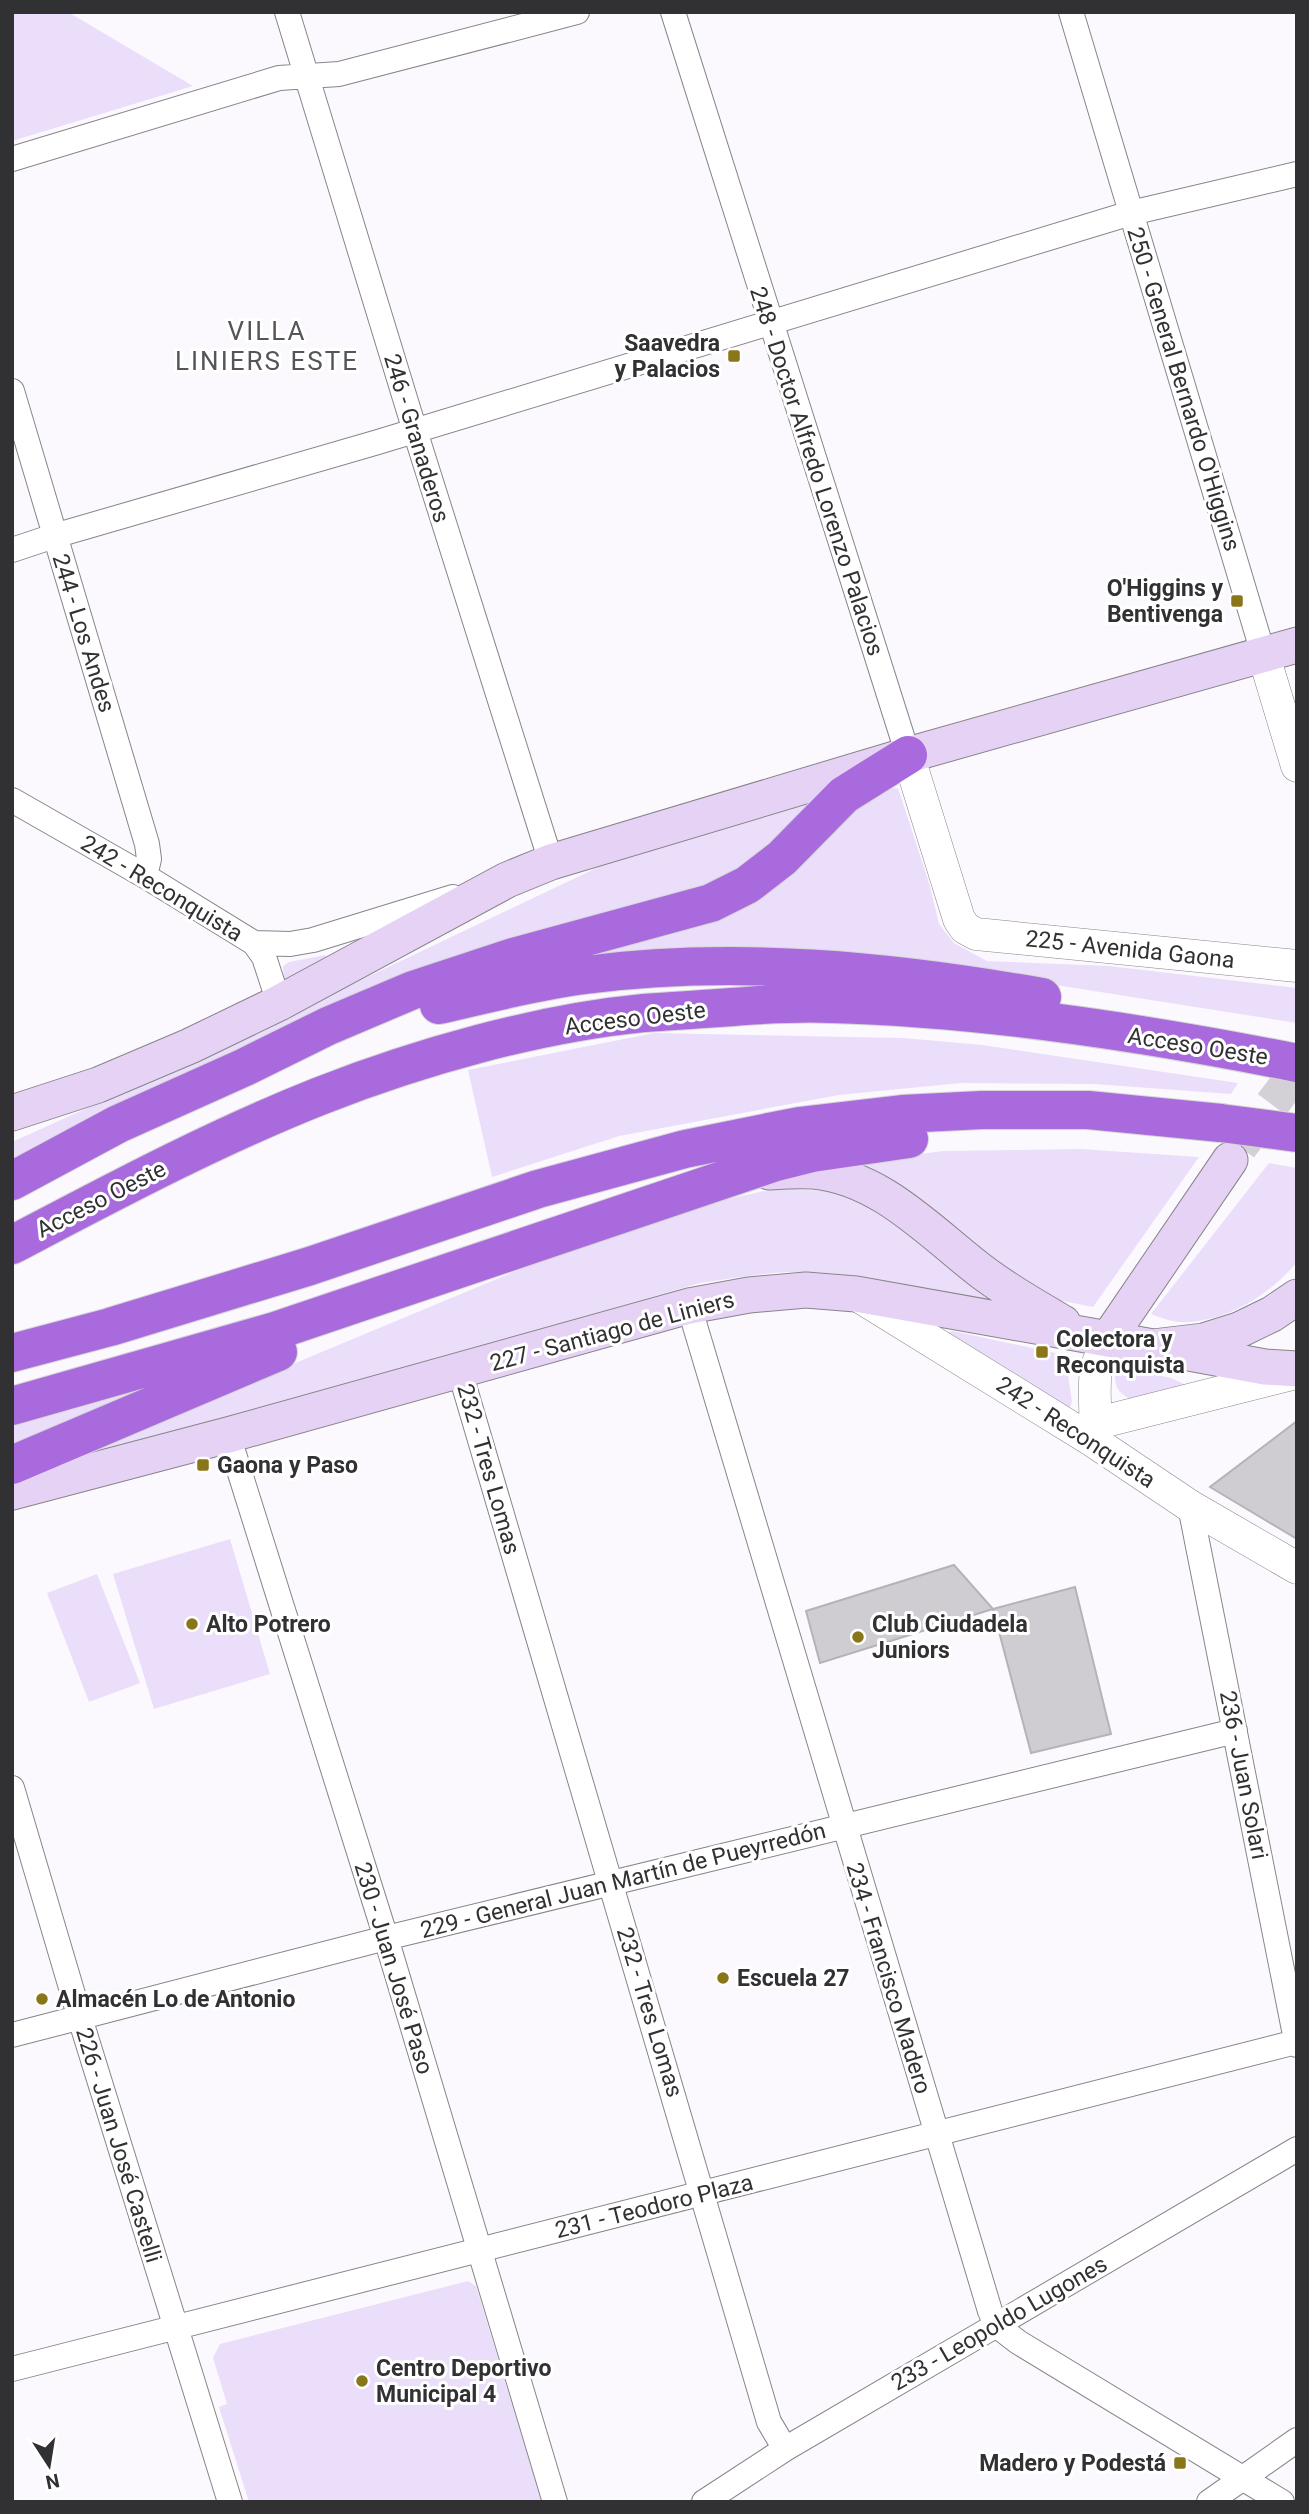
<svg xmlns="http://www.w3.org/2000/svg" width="1309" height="2514" viewBox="0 0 1309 2514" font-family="Roboto,sans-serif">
<rect width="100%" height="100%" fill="#fcf9fe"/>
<path fill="#ebdefa" d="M12 12H68L193 86 12 141Z
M898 788 929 883 939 924 954 943 987 961 1109 966 1297 988V1023L960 970 478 974 702 912 882 789Z
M817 797 729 883 12 1162V1142L165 1073 647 844Z
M325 955 327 958 284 985 283 966 289 962Z
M654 1033 904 1038 982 1045 1238 1083 1231 1094 1094 1084 961 1083 839 1095 619 1136 492 1177 468 1070Z
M1081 1149 1199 1157 1093 1307 1052 1299 1027 1290 862 1168 861 1162 943 1151Z
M1269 1163 1297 1168V1262C1269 1296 1223 1324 1178 1322 1169 1321 1160 1317 1151 1314Z
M777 1188 838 1192 904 1224 1029 1314C951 1296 871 1271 791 1272 760 1273 730 1279 700 1283L12 1481 540 1261 697 1206Z
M953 1331 1065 1355 1072 1402 1067 1413 943 1333Z
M1124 1367 1171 1378 1186 1385 1130 1399C1118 1392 1115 1388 1115 1374Z
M199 1372 12 1454V1424Z
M230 1539 270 1674 154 1709 113 1574Z
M97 1574 140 1683 89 1702 47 1593Z
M468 2281 476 2286 542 2502H249L219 2407 227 2404 213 2358 220 2344Z"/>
<path fill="#d0cdd2" stroke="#b5b3b8" stroke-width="2" d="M1297 1421V1539L1210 1487Z
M954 1565 993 1609 820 1663 806 1611Z
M1075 1587 1111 1734 1031 1753 993 1609Z"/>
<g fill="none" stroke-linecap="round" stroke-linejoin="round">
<path stroke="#d3d1d5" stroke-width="35" stroke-dasharray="35 18" stroke-linecap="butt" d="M1240 1147 1297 1071"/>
<defs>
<path id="minor" d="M287 12 415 431 551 862
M673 12 908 755
M1071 12 1263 653
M12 159 279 78 339 74 577 12
M12 391 147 844 149 859 145 876
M12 550 54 536 378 442 1131 213 1297 174
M12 800 145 876 254 943 264 957 279 1003
M254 943 290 944 313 940 453 897
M689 1306 990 2311 996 2325 1018 2342 1282 2502
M460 1372 769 2422 785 2449
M228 1435 386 1938 555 2502
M1190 1506 1297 2045
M12 1788 80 2018 230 2502
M12 2035 386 1938 1235 1731
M12 2369 1296 2042
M704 2502 785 2449 1297 2149
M1209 2502 1297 2440"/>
<path id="tertiary" d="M1263 653 1297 766
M908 755 959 919 965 928 976 934 1297 966
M860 1297 1093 1441 1190 1506 1297 1568
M1098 1423 1296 1373
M1093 1441C1099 1415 1091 1390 1097 1366 1100 1357 1104 1348 1108 1339"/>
<path id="secondary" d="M12 1113 98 1085 190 1046 279 1003 507 880 551 862 908 755 1297 645
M769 1172C783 1171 799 1170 813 1171 881 1177 930 1232 981 1271 1007 1291 1036 1307 1063 1323
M1108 1339 1230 1160
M1178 1351 1265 1367 1297 1369
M12 1492 228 1435 689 1306 749 1295 806 1290 856 1294 1153 1347 1204 1341 1239 1330 1272 1314 1297 1297"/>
<path id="motorway" d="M439 1005C488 994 536 981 585 975 737 955 893 971 1042 997
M12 1181 118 1124 245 1067 328 1026 413 990 513 957 711 903 747 885 782 858 844 795 908 755
M12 1245C113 1192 214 1138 320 1096 419 1057 539 1023 644 1013 668 1011 693 1010 718 1008 755 1005 794 1002 832 1004 986 1008 1146 1033 1297 1063
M12 1353 110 1327 310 1266 538 1189 685 1149 799 1126 902 1114 982 1110H1088L1221 1123
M12 1406 275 1331 776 1162 812 1153 909 1139
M12 1465 278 1352"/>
</defs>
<use href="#minor" stroke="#87858a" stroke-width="26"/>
<use href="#tertiary" stroke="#87858a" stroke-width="33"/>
<use href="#secondary" stroke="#87858a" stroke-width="37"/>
<use href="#motorway" stroke="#d6d6d6" stroke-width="40"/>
<use href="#minor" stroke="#fff" stroke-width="24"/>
<use href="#tertiary" stroke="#fff" stroke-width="32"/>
<use href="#secondary" stroke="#e5d2f4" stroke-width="35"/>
<use href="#motorway" stroke="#a86adc" stroke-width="38"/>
<defs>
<path id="motorway-bridge" d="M1221 1123 1297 1133"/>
</defs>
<use href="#motorway-bridge" stroke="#d6d6d6" stroke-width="40" stroke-linecap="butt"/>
<use href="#motorway-bridge" stroke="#a86adc" stroke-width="38"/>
</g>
<g fill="#887619" stroke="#fff" stroke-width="2.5">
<rect x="727" y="349" width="14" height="14" rx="3.5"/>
<rect x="1230" y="594" width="14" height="14" rx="3.5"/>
<rect x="1035" y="1345" width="14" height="14" rx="3.5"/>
<rect x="196" y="1458" width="14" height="14" rx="3.5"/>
<circle cx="192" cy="1624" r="7"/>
<circle cx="858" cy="1637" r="7"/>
<circle cx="723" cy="1978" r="7"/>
<circle cx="42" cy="1999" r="7"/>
<circle cx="362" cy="2381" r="7"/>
<rect x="1173" y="2456" width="14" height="14" rx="3.5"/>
</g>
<g text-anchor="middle" stroke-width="6" stroke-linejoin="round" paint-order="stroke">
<g font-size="23" font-weight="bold" fill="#313032" stroke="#fff" text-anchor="start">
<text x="720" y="351" text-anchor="end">Saavedra<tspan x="720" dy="26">y Palacios</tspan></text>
<text x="1223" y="596" text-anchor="end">O'Higgins y<tspan x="1223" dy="26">Bentivenga</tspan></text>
<text x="1056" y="1347">Colectora y<tspan x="1056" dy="26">Reconquista</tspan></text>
<text x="217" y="1473">Gaona y Paso</text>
<text x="206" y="1632">Alto Potrero</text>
<text x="872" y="1632">Club Ciudadela<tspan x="872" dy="26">Juniors</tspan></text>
<text x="737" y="1986">Escuela 27</text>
<text x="56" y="2007">Almacén Lo de Antonio</text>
<text x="376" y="2376">Centro Deportivo<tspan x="376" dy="26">Municipal 4</tspan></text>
<text x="1166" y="2471" text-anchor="end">Madero y Podestá</text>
</g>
<g font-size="23" fill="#313032" stroke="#fff">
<text transform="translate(1184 389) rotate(73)" y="8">250 - General Bernardo O'Higgins</text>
<text transform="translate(417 438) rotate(73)" y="8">246 - Granaderos</text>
<text transform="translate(817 471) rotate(72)" y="8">248 - Doctor Alfredo Lorenzo Palacios</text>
<text transform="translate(84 633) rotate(73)" y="8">244 - Los Andes</text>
<text transform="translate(162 888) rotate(31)" y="8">242 - Reconquista</text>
<text transform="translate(1130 949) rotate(6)" y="8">225 - Avenida Gaona</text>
<text transform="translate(635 1018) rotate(-7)" y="8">Acceso Oeste</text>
<text transform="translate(1198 1046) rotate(9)" y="8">Acceso Oeste</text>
<text transform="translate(101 1199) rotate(-27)" y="8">Acceso Oeste</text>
<text transform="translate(612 1331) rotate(-15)" y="8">227 - Santiago de Liniers</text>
<text transform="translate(1076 1432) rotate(33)" y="8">242 - Reconquista</text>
<text transform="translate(489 1469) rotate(74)" y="8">232 - Tres Lomas</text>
<text transform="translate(1244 1775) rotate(79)" y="8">236 - Juan Solari</text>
<text transform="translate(623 1880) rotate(-14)" y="8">229 - General Juan Martín de Pueyrredón</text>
<text transform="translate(394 1968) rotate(73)" y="8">230 - Juan José Paso</text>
<text transform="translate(889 1978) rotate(73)" y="8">234 - Francisco Madero</text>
<text transform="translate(650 2012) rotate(73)" y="8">232 - Tres Lomas</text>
<text transform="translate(119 2145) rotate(73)" y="8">226 - Juan José Castelli</text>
<text transform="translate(654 2206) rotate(-14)" y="8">231 - Teodoro Plaza</text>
<text transform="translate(999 2323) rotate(-30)" y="8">233 - Leopoldo Lugones</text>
</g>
<g font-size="26" letter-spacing="2" fill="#565458" stroke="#fff">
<text x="267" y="340">VILLA<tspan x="267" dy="30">LINIERS ESTE</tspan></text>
</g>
</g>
<rect width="1309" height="2514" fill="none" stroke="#313032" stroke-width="28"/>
<g transform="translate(49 2465) rotate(168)" stroke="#ffffff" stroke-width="5" paint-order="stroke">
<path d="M0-5L12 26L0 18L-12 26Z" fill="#313032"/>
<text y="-10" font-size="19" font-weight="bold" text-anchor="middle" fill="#313032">N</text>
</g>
</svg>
